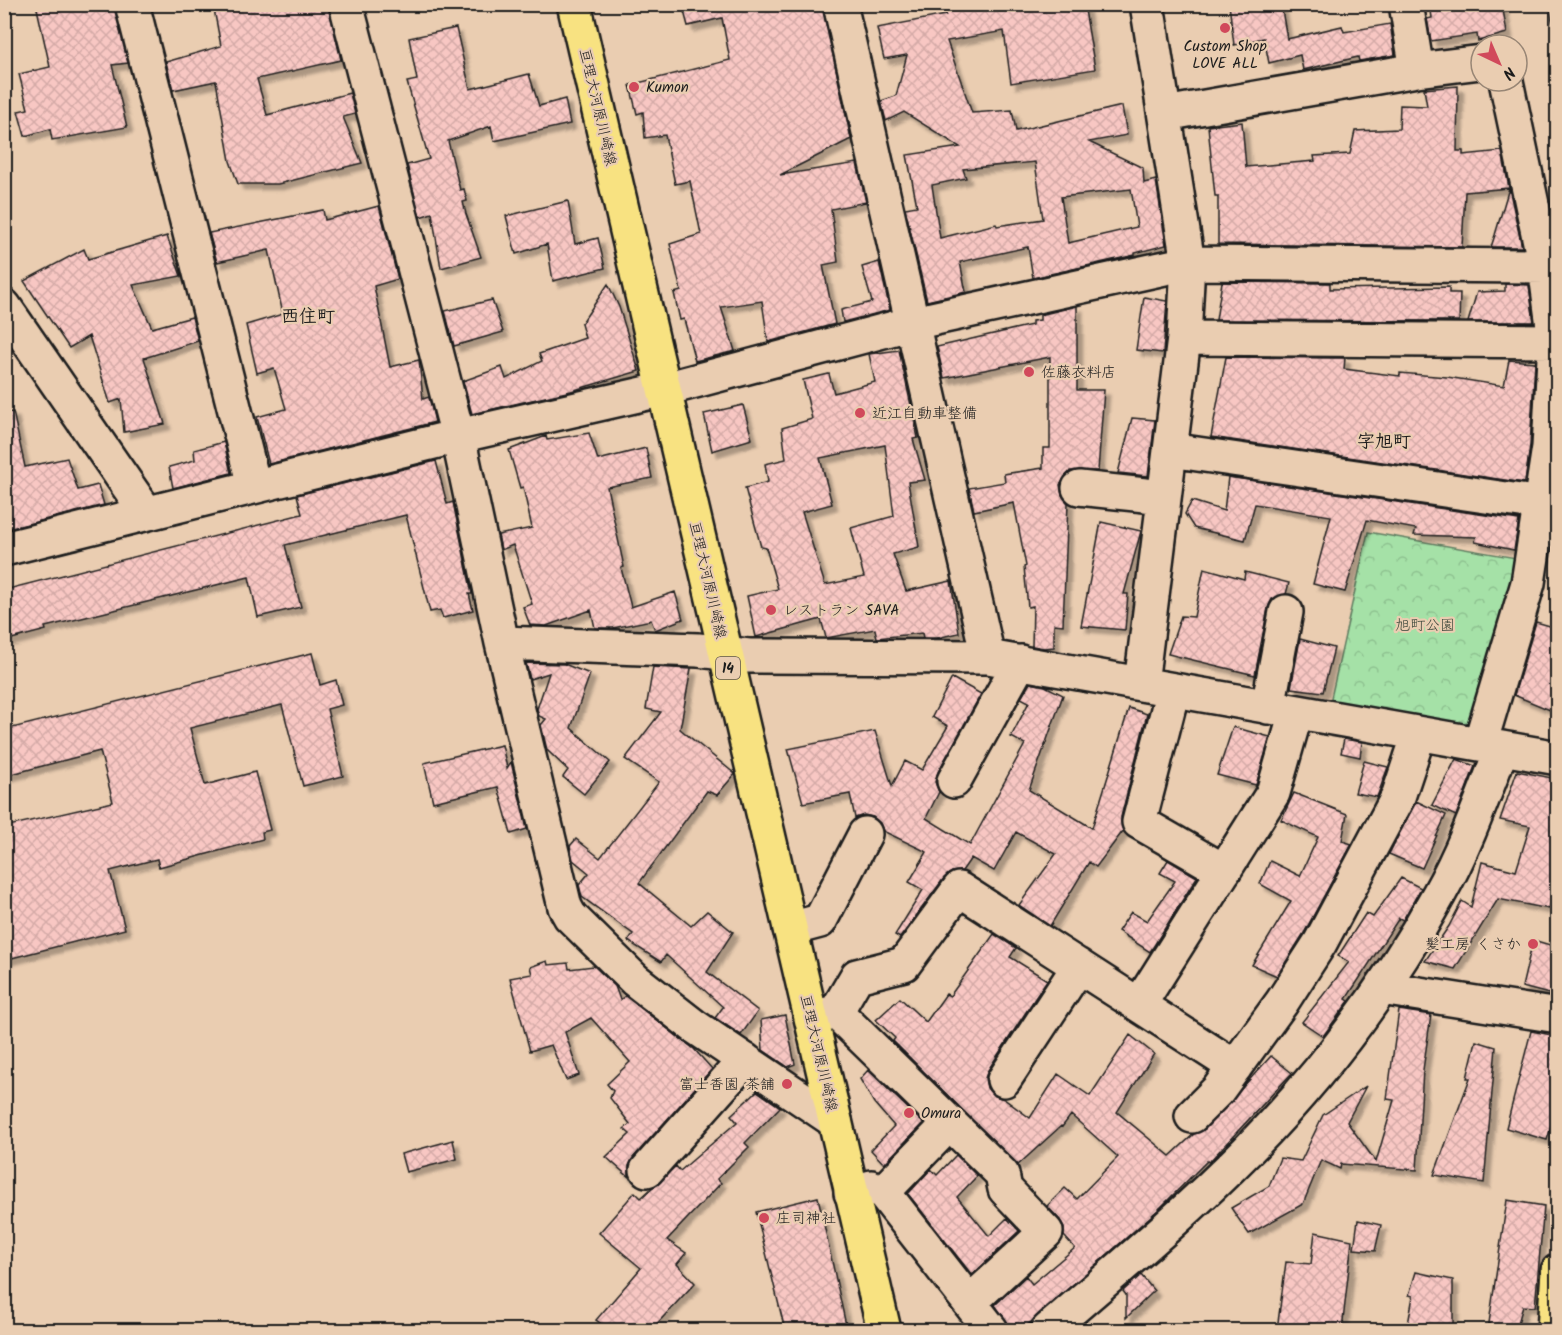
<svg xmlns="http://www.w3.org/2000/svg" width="1562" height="1335" viewBox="0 0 1562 1335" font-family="Kalam,'Klee One',sans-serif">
<defs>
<pattern id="park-crowns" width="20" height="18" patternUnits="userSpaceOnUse" patternTransform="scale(1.5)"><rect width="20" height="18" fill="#a5e1a7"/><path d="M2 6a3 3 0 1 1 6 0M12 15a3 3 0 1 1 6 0" fill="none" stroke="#8dc08f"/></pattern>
<pattern id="building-cross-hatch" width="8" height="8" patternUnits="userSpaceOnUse" patternTransform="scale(1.5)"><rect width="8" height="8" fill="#f8c7c3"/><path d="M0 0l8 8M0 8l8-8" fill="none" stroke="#d4aaa7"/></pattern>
<filter id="shadow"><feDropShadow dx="5.5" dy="5.5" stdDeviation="1.5" flood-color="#0004"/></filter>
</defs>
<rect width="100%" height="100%" fill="#eacdb1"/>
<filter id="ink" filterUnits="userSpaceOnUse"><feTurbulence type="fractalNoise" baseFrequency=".0167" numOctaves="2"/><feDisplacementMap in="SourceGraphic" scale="12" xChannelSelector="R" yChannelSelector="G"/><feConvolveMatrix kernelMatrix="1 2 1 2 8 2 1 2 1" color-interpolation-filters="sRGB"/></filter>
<g filter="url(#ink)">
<path fill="url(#park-crowns)" stroke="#607e62" stroke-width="1.5" d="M1368 532 1522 559 1477 720 1462 729 1329 707Z"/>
<path fill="url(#building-cross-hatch)" stroke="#1c1c1c" stroke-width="1.5" fill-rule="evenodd" filter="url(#shadow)" d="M36 4H73L74 9 90 4H114L128 63 112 65 127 127 52 140 50 129 25 136 18 111 28 109 19 74 50 67Z
M213 4H328L341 60 257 79 267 115 350 93 355 114 343 117 362 163 278 184H238L230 161 216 81 173 90 166 62 221 46Z
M682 4H822L851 139 780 175 857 163 866 202 831 209 838 262 823 265 835 324 768 342 762 301 721 307 735 351 695 361 684 319 680 320 674 293 681 291 670 244 701 234 690 181 675 184 665 135 645 138 643 112 637 114 630 85 730 60 722 18 688 26Z
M979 4H993L994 9 1019 4H1084L1095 69 1011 83 1004 31 947 41 972 113 1012 110 1016 131 1122 106 1127 135 1089 142 1143 168 1144 183 1156 180 1166 245 1135 253V255L1033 278 1028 247 960 262 966 292 927 301 905 208 917 206 907 155 960 147 904 112 886 121 881 101 896 96 907 55 884 59 877 28 946 15 945 10ZM1035 162 1043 219 997 226 996 224 940 238 932 185 966 178 963 169ZM1131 189 1137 227 1068 243 1061 197Z
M1229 4H1281L1287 39 1342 26 1344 32 1390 24 1395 55 1359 61 1358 57 1303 70 1300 55 1269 63 1264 38 1234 45Z
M1430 4H1502L1507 33 1478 41 1477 34 1431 41 1427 19 1432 18Z
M456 28 470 89 529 74 539 106 565 99 570 124 494 141 491 126 448 141 460 190 464 189 467 201 463 202 466 214 481 257 441 268 432 213 420 217 407 165 429 159 407 82 417 80 409 38Z
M1458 86 1457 151H1463V155L1502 151 1509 188 1465 192 1462 247 1218 244V196H1215L1208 126 1242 122 1246 167 1315 161 1314 156 1350 154 1355 131 1399 129 1400 105 1427 106 1424 89Z
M1509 188 1522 247H1491L1495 235Z
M568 201 575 244 598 238 605 268 553 281 547 244 516 254 506 216Z
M379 206 398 279 374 286 390 367 419 360 423 399 429 397 435 422 269 464 257 417 286 409 274 368 257 373 246 325 283 314 269 250 217 262 209 233 323 210 325 220Z
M167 236 181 276 133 285 152 328 192 317 198 341 144 358 165 424 124 432 121 399 110 403 89 336 69 348 24 281 84 249 88 259Z
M879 262 890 310 843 322 841 310 872 302 862 267Z
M1222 282 1330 283V289L1449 287V293H1460L1459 321 1216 320Z
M608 284 619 307 639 371 571 391 472 414 463 381 502 367 506 379 542 361 539 354 585 338 581 324Z
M1505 284 1529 285 1534 322H1468L1477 292 1505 291Z
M1144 297 1167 301 1163 353 1136 350Z
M492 300 503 332 454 346 445 311Z
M1077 306V390H1104L1098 471H1070L1060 485 1062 495 1068 503 1063 625 1054 624V647L1044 648 1032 646 1033 606 1028 607 1024 567 1026 566 1014 503 974 511 969 488 1005 482 1004 474 1043 468V448H1050V357L944 378 937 347 1032 325V321L1040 320V315Z
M899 350 918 438 913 439 925 480 908 482 919 547 893 554 906 591 951 581 959 633 937 638H923L922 633 877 638 875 629 826 638 821 619 756 637 747 596 778 589 766 548 761 547 745 488 768 482 765 464 786 459 782 428 812 419 803 380 829 374 834 393 875 382 869 354ZM885 445 894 516 851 528 864 577 825 585 802 512 832 504 820 458Z
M1226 357 1345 358 1344 369 1400 376V373L1447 377 1504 386 1509 360 1535 362 1530 445 1525 483 1211 437Z
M743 405 752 439 712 451 704 414Z
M13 412 25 467 67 458 78 490 98 485 104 505 4 530V413Z
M1132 418 1155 420 1148 476 1118 473Z
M589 433 598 460 646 448 652 478 607 487 624 567 621 568 631 607 675 592 683 619 655 630 651 620 613 628H595L591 610 546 626 530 625 523 607 532 604 513 545 501 550 498 535 532 528 523 487 520 488 509 450 546 436 547 440Z
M224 442 231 473 173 488 169 467 195 460 194 450Z
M436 461 447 504 453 502 472 594H469L473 610 443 618 440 610 430 612 406 515 285 545 301 607 258 617 249 577 45 627 46 630 4 641V590L302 514 297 495Z
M1228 477 1519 520 1514 550 1475 542 1476 537 1414 535 1416 529 1367 520 1345 592 1313 584 1331 516 1255 504 1245 540 1194 528 1185 514 1192 501 1224 511Z
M1101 522 1141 531 1124 594H1128L1125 630 1081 626Z
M1204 568 1244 579 1245 572 1289 583 1286 594 1272 599 1268 608 1255 675 1168 654 1181 616 1194 617Z
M1536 622 1557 628V680L1550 710 1514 695Z
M1300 639 1334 648 1323 692 1291 688Z
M312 653 320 685 336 680 342 705 327 709 343 776 303 786 282 705 190 728 205 785 255 772 270 830 262 832 263 839 159 867 157 859 110 871 125 929 4 960V827L113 802 100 751 4 776V730Z
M526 663 564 664 590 674 571 728 610 762 584 794 563 777 568 770 547 750 541 725 546 719 539 716 537 709 549 673 530 679Z
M653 667 691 669 680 729 735 774 717 795 707 791 639 883 691 926 707 911 733 932 707 972 758 1011 741 1035 715 1018 723 1007 666 955 661 962 628 941 633 934 582 897 579 885 589 873 573 860 570 846 576 839 600 858 659 782 625 759 661 712 646 709Z
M952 678 981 694 938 772 935 782 939 792 926 818 970 845 1025 744 1011 737 1029 702 1021 698 1030 683 1045 686 1063 695 1029 790 1092 828 1129 708 1147 714 1121 817 1123 831 1096 867 1089 862 1050 926 1019 905 1056 854 1016 832 994 871 971 858 962 871 952 872 944 878 900 938 895 935 923 890 909 882 927 852 883 831 880 823 873 817 864 815 855 818 850 794 803 803 788 749 875 731 892 786 905 761 922 770 948 726 932 717Z
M1233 727 1270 737 1256 785 1217 775Z
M1344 739 1362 742 1360 757 1341 753Z
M502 745 507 768 511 762 527 829 511 834 498 787 433 802 424 763Z
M1456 759 1475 766 1456 816 1432 805Z
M1364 761 1388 767 1377 797 1355 793Z
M1517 771 1557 779V899L1552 898 1549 909 1498 899 1455 969 1425 961 1449 926 1462 901 1471 907 1482 862 1516 871 1530 826 1500 820Z
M1294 793 1347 814 1342 841 1352 844 1304 933 1277 976 1252 965 1291 901 1260 884 1270 861 1300 876 1318 837 1281 820Z
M1416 801 1446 815 1422 868 1389 854Z
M1168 860 1197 877 1150 952 1118 931 1131 912 1147 921 1175 881 1160 873Z
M1401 878 1421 888 1403 920 1399 918 1346 999 1349 1001 1323 1036 1302 1022 1349 962 1338 956 1366 913 1373 917Z
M994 934 1016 948 1010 957 1047 980 988 1070 985 1078 987 1088 993 1095 1004 1099 1030 1118 1058 1074 1090 1096 1130 1035 1154 1054 1117 1112 1170 1156 1194 1134 1205 1129 1271 1056 1292 1073 1209 1162 1207 1161 1159 1209 1022 1330H1012L995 1305 1026 1276 1032 1284 1075 1248 1064 1236V1227L1060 1220 1047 1206 1065 1188 1077 1199 1118 1157 1071 1115 1062 1127 1061 1126 1018 1165 893 1041 895 1038 876 1020 900 998 926 1022 946 994 950 996Z
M1533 940 1557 947V996L1522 987Z
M547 961 548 965 568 963 569 969 594 966 615 986 620 1000 625 996 694 1049 712 1069 633 1158 629 1166V1177L606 1157 630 1134 624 1129 630 1124 610 1098 613 1091 607 1084 630 1062 591 1018 565 1032 579 1075 566 1080 551 1045 530 1051 510 978 532 974 530 967Z
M1399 1010 1431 1015 1423 1070 1417 1170 1341 1164 1340 1169 1321 1160 1303 1204 1249 1234 1231 1208 1269 1186 1280 1158 1301 1161 1323 1115 1366 1086 1347 1122 1376 1162 1394 1100 1387 1099Z
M785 1015 795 1064 788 1067 763 1050 761 1020Z
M1531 1031 1557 1036V1107L1547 1140 1506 1128Z
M1476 1041 1496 1047 1484 1183 1434 1175 1470 1078H1467Z
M868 1070 923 1123 884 1164 871 1150 894 1126 874 1103 860 1079Z
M757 1091 780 1107 745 1143 749 1147 717 1179 721 1183 667 1240 686 1253 677 1264 695 1283 651 1330H610L596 1320 641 1268 599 1233 635 1192 641 1198 676 1166 680 1171 737 1122 731 1115Z
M453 1140 457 1159 406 1172 401 1154Z
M956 1155 977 1176 957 1197 989 1236 1007 1218 1019 1231 972 1275 908 1194 931 1169 937 1175Z
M818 1197 847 1330H785L756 1212Z
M1507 1200 1544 1206 1535 1307 1523 1306 1516 1330H1488Z
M1358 1220 1381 1225 1375 1251 1354 1249Z
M1315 1232 1352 1240 1342 1330H1277L1286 1262 1311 1264Z
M1416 1272 1453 1280V1330H1407L1413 1296 1409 1295Z
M1141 1275 1154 1291 1126 1318V1295L1123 1291Z"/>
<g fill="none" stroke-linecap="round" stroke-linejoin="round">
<defs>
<path id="minor" d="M132 4 254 486
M346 4 458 436 502 643 698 650 749 656 988 657 1558 758
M840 4 988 657
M1406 4 1417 70
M1165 114 1417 70 1481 62
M4 306 146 512
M1184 338 1555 341
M1170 450 1541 504
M1079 488 1164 497
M4 549 458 436 665 389 913 323 1188 263 1545 266
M502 643 565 907 570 916 635 980 694 1026 835 1121
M1141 684 1184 338 1188 263 1147 4
M1173 690 1139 822 1224 871
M1268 707 1286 612
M1480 744 1528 583 1549 447 1555 341 1545 266 1506 81
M954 781 1020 662
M790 929 820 921 865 834
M1381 988 1558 1016
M1139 1005 1273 793 1296 713
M836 1012 857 976 904 964 959 889 1235 1067
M814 1017 836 1012 1002 1174 1005 1189 1046 1232 970 1302
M1004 1080 1079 966
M1192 1116 1218 1090 1282 1002 1320 943 1398 797 1419 734
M647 1170 745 1060
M883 1192 949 1124
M851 1193 871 1187 883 1192 991 1330
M1048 1330C1115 1272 1184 1215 1247 1151 1321 1076 1388 987 1439 894 1465 848 1483 797 1502 748"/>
<path id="major" d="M574 4 884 1330
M1554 1330 1558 1271"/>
</defs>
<use href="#minor" stroke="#1c1c1c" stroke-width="38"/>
<use href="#major" stroke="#1c1c1c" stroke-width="38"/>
<use href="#minor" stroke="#eacdb1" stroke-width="33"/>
<use href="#major" stroke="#f8e281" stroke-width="33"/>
<defs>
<path id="rail" d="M1552 4 1558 37"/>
</defs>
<use href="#rail" stroke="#1c1c1c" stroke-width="7"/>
<use href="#rail" stroke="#eacdb1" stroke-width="4.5" stroke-dasharray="14" stroke-linecap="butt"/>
</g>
</g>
<g fill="#d1495b" stroke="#eacdb1" stroke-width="2">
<circle cx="1225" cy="28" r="6"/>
<circle cx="634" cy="87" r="6"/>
<circle cx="1029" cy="372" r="6"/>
<circle cx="860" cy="413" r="6"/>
<circle cx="771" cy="610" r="6"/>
<circle cx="1533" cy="944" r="6"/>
<circle cx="787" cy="1084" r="6"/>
<circle cx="909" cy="1113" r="6"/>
<circle cx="764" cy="1218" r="6"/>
</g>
<g text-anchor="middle" stroke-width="4.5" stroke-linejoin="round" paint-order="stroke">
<rect fill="#eacdb1" stroke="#5a5149" stroke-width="1.5" x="716" y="657" width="24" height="22" rx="4.5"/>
<g font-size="14" font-weight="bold" fill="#1c1c1c">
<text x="728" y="673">14</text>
</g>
<g font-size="15" fill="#1c1c1c" stroke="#eacdb1" text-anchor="start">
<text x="1225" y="51" text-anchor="middle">Custom Shop<tspan x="1225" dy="17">LOVE ALL</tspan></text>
<text x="646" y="92">Kumon</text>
<text x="1041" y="377">佐藤衣料店</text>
<text x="872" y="418">近江自動車整備</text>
<text x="783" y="615">レストラン SAVA</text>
<text x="1521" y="949" text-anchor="end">髪工房 くさか</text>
<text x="775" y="1089" text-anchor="end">富士香園 茶舗</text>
<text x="921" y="1118">Omura</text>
<text x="776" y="1223">庄司神社</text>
</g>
<g font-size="15" fill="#1c1c1c" stroke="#eacdb1">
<text transform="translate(598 107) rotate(77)" y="5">亘理大河原川崎線</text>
<text transform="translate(708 580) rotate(77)" y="5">亘理大河原川崎線</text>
<text transform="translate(819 1053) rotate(77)" y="5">亘理大河原川崎線</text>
</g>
<g font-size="15" fill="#374338" stroke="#eacdb1">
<text x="1425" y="630">旭町公園</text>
</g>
<g font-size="18" font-weight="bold" fill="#1c1c1c" stroke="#eacdb1">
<text x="308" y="322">西住町</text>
<text x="1384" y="447">字旭町</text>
</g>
</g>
<rect width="1562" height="1335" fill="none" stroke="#eacdb1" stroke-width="24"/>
<rect x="12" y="12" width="1538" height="1311" fill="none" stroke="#1c1c1c" stroke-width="2" filter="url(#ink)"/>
<g transform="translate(1499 63) rotate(136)"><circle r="28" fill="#eacdb1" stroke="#988675" stroke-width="1.5"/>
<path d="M0-4.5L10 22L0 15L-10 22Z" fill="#d1495b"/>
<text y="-9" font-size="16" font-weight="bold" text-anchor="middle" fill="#1c1c1c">N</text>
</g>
</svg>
